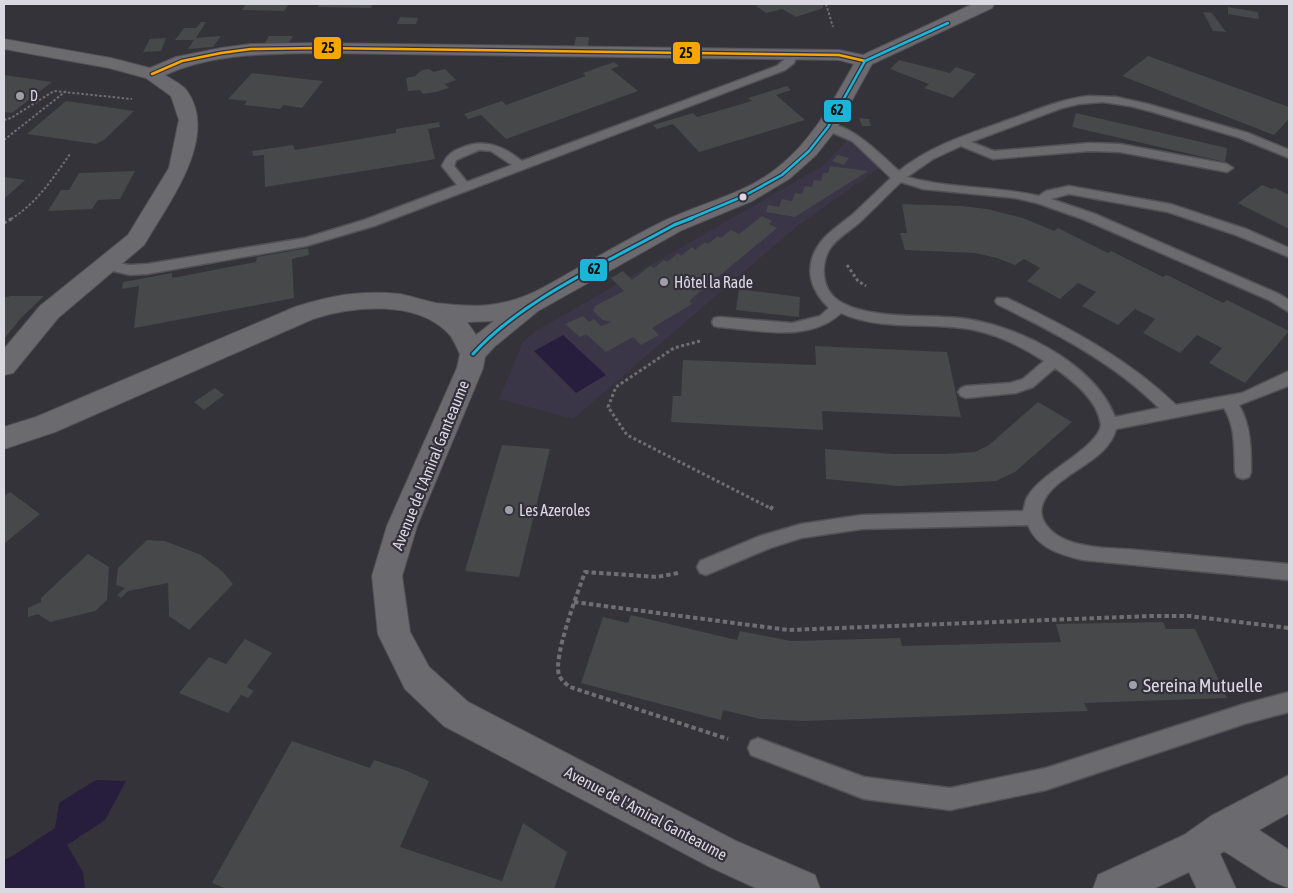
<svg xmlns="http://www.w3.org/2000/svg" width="1293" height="893" viewBox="0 0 1293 893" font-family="'Asap Condensed',sans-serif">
<rect width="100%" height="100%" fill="#343339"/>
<path fill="#3b3647" d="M848 140 879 168 796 227 573 419 499 399 523 342 536 331 821 167Z"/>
<path fill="#271d3c" d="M563 335 606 375 576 393 534 351Z
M96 780 126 781 105 820 67 845 83 872 85 889H4V860L11 857 55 828 59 803Z"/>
<path fill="#46484a" d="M246 4H289L284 11 242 10Z
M320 4H373L371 8 318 7Z
M757 4H823V8L796 17 782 9 766 13 756 6 759 5Z
M1228 7 1258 12 1259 19 1228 14Z
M1203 12 1212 13 1226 32 1213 31Z
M400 17 418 18 416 24H397Z
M201 22H206L196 38 221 36 213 47 188 49 194 40H175L184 28H196Z
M269 36H293L288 44H264Z
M576 37H589L588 47H574Z
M166 38 161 51 143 52 150 39Z
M1148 56 1289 107V119L1274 135 1122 76Z
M899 60 950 73 956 67 976 74 953 98 924 88 929 84 890 69Z
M614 62 619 66 611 69 638 91 506 139 481 115 468 119 464 114 502 101 506 105 586 76 583 73Z
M429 69 434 72 445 69 456 80 445 84 449 88 436 92 423 94 420 90 408 91 406 78 415 76 422 70Z
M252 73 323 81 302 108 283 105 280 109 244 105 247 101 228 99Z
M4 75 52 82 12 113 4 112Z
M787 86 791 90 776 95 805 120 699 152 673 124 657 129 653 125 693 113 697 117 752 101 748 98Z
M66 101 134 111 104 140 96 144 27 134Z
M1076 113 1227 148 1225 162 1072 127Z
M859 118 869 119 871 126H862Z
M439 122 440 127 428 129 435 159 425 161 265 187 264 155 253 156 252 151 293 145 295 150 396 133V129Z
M838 155 849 158 844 165 832 161Z
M830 166 868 171 795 217 766 212 768 205 779 207 782 199 792 201 795 193 802 194 805 186 812 187 814 180 821 181 823 173H828Z
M135 171 120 199 98 200 92 209 48 211 61 190H69L79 173Z
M4 177 25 180 4 199Z
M1262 185 1272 189 1275 188 1289 195V229L1238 203Z
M902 204 962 206 987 209 1023 218 1054 231 1058 228 1108 253 1111 251 1163 277 1167 275 1223 303 1227 300 1289 331 1245 383 1209 363 1222 348 1197 335 1180 353 1143 333 1155 319 1135 309 1118 325 1082 306 1096 292 1078 283 1060 299 1027 281 1040 268 1024 259 1015 265 997 258 975 253 905 250 900 233H907Z
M762 216 772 221 769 224 777 228 689 301 692 304 652 328 659 335 641 345 633 337 606 352 586 334 580 337 565 324 583 316 589 322 594 319 601 326 611 322 603 320 593 311 595 306 624 291 611 278 623 271 632 280 650 266 654 268 664 260 667 262 678 253 681 256 692 247 695 250 705 242 708 244 718 236 721 238 731 230 739 234Z
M308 248 309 255 292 259 294 298 134 328 139 286 122 289 123 282 172 273V278L256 262 257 257Z
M739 289 800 297 799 317 736 310Z
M10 296H44L21 318 4 339V298Z
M815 346 947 352 961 417 822 411 823 430 671 422 673 396H681L683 360 816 365Z
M215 388 224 395 204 410 194 402Z
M1038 402 1072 422 1015 472 996 481 899 486 826 479 825 449 895 454H944L975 452 989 445Z
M502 445 550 449 519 577 465 571Z
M10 492 40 514 4 544V496Z
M147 540 165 541 201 555 222 571 233 584 189 630 169 616 168 583 128 591 121 598 117 595 125 588 116 585 118 568Z
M88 554 109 567 107 600 95 611 50 622 38 614 28 617V608L41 602V598Z
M631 615 737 640 740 631 791 641 900 638 902 646 1061 642 1056 624 1163 622 1166 629H1195L1227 698 1084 703 1088 711 802 721 760 719 723 710 721 720 581 683 603 617 628 623Z
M245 639 272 653 247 687 254 691 248 698 241 695 228 713 179 693 209 657 226 664Z
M292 741 370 768 374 760 405 770 429 781 400 847 502 881 523 823 567 852 554 889H227L212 883Z"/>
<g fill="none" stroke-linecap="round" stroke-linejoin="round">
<defs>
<path id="lane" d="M792 51 797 54 794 63 785 70 374 226 306 246 147 274 130 275 101 268 99 265 101 262 106 261 130 265 147 264 305 238 364 220 457 185 442 166C446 156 451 152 461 148 484 138 503 146 522 161L777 66 785 59 788 52ZM479 150 491 151 512 165 467 182 454 166 456 160Z
M1089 96 1116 97 1148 104 1248 133 1289 150V158L1240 138 1153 112 1130 106 1103 102 1079 104 1062 108 971 142 994 151 1090 143 1120 144 1227 164 1233 168 1227 172 1120 152 1090 151 993 159 961 146 933 159 907 177C950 189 996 186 1039 196L1046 191 1069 186 1170 204 1246 229 1289 248V257L1236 235 1168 212 1069 194 1051 199 1095 214 1279 294 1289 300V312L1269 300 1085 220 1037 203 1015 198 923 189 901 182C887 195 874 209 860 222 850 231 836 238 829 250 820 267 822 290 839 301 866 319 925 315 958 318 1013 323 1094 362 1115 417L1159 408C1113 362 1055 333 997 304L995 301 997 298H1007C1068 327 1127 358 1176 405L1242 393 1289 371 1288 386 1239 405C1251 426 1251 448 1251 472L1249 477 1243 479 1237 477 1235 472C1234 450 1236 427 1224 408L1116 429C1108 463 1055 473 1043 503 1036 520 1052 534 1066 540 1088 549 1114 548 1137 550 1188 555 1239 559 1289 564V580L1083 560C1061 555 1037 548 1028 525L862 529 801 538 770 548 706 575 700 573 697 567 700 561 760 536 801 524 862 515 1023 511C1025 506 1025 500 1028 496 1042 472 1098 448 1101 425 1098 400 1074 382 1055 368L1033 387 1016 393 966 398 961 396 958 392 961 388 966 386 1010 383 1023 379 1044 361C1023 347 998 335 974 330 930 321 882 332 841 313 809 343 758 330 719 327L714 326 712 322 714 318 719 317 792 323 820 316 829 308C807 287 803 261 825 237 833 229 843 222 852 215 865 203 878 190 891 178L852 141 824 129 822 127 824 125C847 119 883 157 899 171 931 145 972 133 1011 119 1037 110 1061 99 1089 96Z
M1289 692V712L1244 724 1046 790 950 810 864 799 751 755 748 748 751 741 758 738 864 777 950 788 1046 768 1244 704Z"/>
<path id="street" d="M973 4H994L992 8 872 64 835 131 816 155 789 179 752 201 682 230 538 311 494 347 485 357 483 368 417 526 402 576 410 632 429 667 468 702 736 841 815 875 820 889H758L710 867 444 726 405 689 378 634 372 576 387 526 457 368 460 354C456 346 453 337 446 331 414 300 351 306 313 319L55 432 4 449V427L36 417 295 307C332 295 361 290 400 294 412 296 424 301 436 303 454 305 472 307 489 305 523 301 541 289 569 273 601 255 633 236 666 220 702 203 744 194 776 169 812 141 832 103 854 64L839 60 319 53C266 54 214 53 165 75 172 80 182 84 187 91 219 136 170 201 147 240L144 245 58 318 13 373 4 375V349L40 306 128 235 169 168 179 120 171 96 146 78 109 68 4 49V39L111 58 150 68 176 57 221 48 251 44 319 43 839 50 863 55ZM494 321 476 335 467 322Z
M1289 775V813L1259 830 1289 850V888L1269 880 1224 851 1220 854 1236 889H1197L1189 872 1153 889H1093L1098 875 1184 835 1211 816Z"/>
</defs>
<use href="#lane" stroke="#525156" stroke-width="3"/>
<use href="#street" stroke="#525156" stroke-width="2"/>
<path stroke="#6f6e72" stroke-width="2" stroke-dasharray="2.5 2" stroke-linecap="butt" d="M826 4 833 27
M4 120 11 118 54 91 132 99
M4 140 66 91
M11 219C37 203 53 178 70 154"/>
<path stroke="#6f6e72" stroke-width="3" stroke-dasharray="3 2.5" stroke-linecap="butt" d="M4 223 13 218
M847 265 858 281 866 286
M700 341 674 348 616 387 608 407 627 435 772 509"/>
<path stroke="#6f6e72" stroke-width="4" stroke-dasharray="4.5 3" stroke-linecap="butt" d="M770 507 773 509
M678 573 657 577 585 572C578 592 553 656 559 675 561 680 566 684 570 687L728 739
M574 602 788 630 1151 616H1189L1289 628"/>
<use href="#lane" fill="#6b6a6f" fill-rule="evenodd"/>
<use href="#street" fill="#6b6a6f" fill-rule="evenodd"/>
<defs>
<path id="bus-1" d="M152 74 182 61 221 53 251 49 319 48 839 55 865 61"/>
<path id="bus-2-far1" d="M689 219 744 196 782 175 809 151 828 127 865 61 948 23"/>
<path id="bus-2" d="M473 354C524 298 608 262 674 225L692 218"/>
</defs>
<use href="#bus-1" stroke="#33303c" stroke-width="5"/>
<use href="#bus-2-far1" stroke="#33303c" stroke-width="5"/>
<use href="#bus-2" stroke="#33303c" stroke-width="6"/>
<use href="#bus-1" stroke="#f7a600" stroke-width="2.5"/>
<use href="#bus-2-far1" stroke="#1ab6d8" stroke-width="2.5"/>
<use href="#bus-2" stroke="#1ab6d8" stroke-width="3"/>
</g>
<g fill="#a09ea6" stroke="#33303c" stroke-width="2">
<circle cx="20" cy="96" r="5"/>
<circle cx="664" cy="282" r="5"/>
<circle cx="509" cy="510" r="5"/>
<circle cx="1133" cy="685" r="5"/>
</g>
<circle fill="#dad8e0" stroke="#33303c" stroke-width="2" cx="743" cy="197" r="4.5"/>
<g text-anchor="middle" stroke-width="4.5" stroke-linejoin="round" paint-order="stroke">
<g font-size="14" fill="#dad8e0" stroke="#33303c" text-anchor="start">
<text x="30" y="101">D</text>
</g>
<g font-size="16" fill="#dad8e0" stroke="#33303c" text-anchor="start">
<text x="674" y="288">Hôtel la Rade</text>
<text x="519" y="516">Les Azeroles</text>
</g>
<g font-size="16" fill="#dad8e0" stroke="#33303c">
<text transform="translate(430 465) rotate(-68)" y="6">Avenue de l'Amiral Ganteaume</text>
<text transform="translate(646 813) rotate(28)" y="6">Avenue de l'Amiral Ganteaume</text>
</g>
<g font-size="19" fill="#dad8e0" stroke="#33303c" text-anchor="start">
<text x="1143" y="692">Sereina Mutuelle</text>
</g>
</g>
<g stroke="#33303c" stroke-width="2">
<rect x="313" y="36" width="29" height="24" rx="5" fill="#f7a600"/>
<rect x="672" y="41" width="29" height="24" rx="5" fill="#f7a600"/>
<rect x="823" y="99" width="29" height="24" rx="5" fill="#1ab6d8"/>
<rect x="579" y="258" width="29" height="24" rx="5" fill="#1ab6d8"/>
</g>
<g font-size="14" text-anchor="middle" font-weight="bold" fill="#111">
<text x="328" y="53">25</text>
<text x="686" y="58">25</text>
<text x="837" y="115">62</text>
<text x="594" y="274">62</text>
</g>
<rect width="1293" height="893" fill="none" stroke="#dad8e0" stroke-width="10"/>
</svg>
